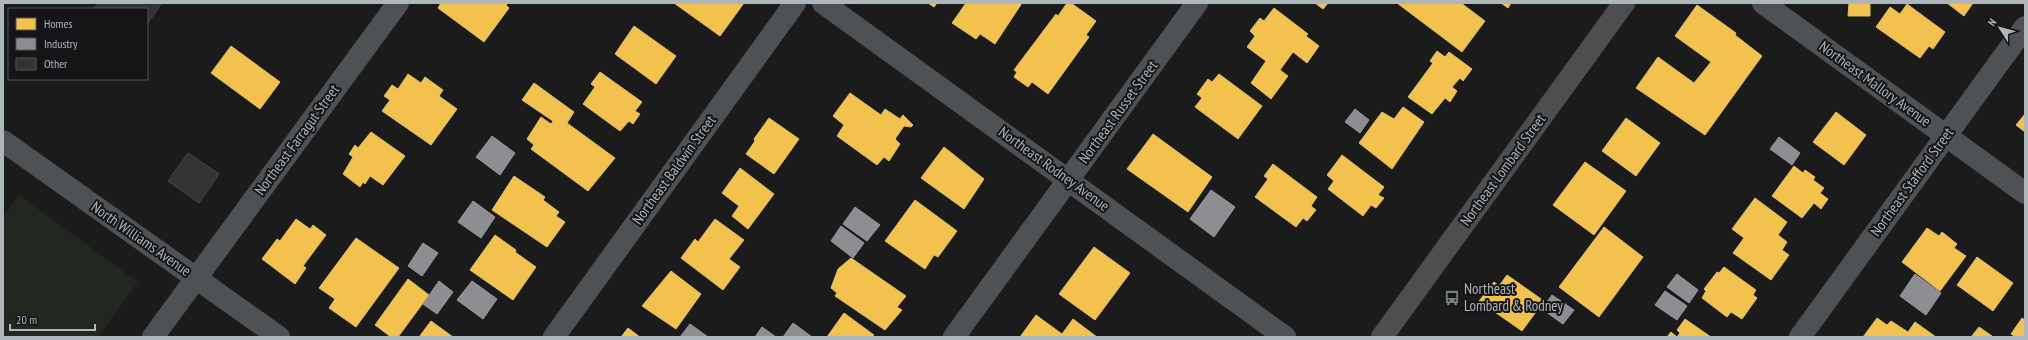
<svg xmlns="http://www.w3.org/2000/svg" width="2028" height="340" viewBox="0 0 2028 340" font-family="'PT Sans Narrow',sans-serif">
<rect width="100%" height="100%" fill="#1b1b1b"/>
<path fill="#222820" d="M19 195 138 282 98 337H3V217Z"/>
<path fill="#f2c14e" stroke="#ddbe6f" d="M441 3H508L506 5 509 8 484 42 438 8Z
M674 3H744L720 36Z
M928 3H937L934 7Z
M966 3H1022L995 44 980 34 976 39 952 23Z
M1067 3H1071L1096 21 1086 35 1089 37 1048 94 1032 82 1028 87 1014 77 1017 72 1014 70 1056 14 1058 16Z
M1315 3H1328L1323 9Z
M1397 3H1461L1485 21 1462 52Z
M1501 3H1511L1508 8Z
M1849 3H1870V16H1848Z
M1947 3H1973L1964 16Z
M1907 4 1945 32 1933 49 1929 46 1920 58 1876 27 1890 7 1900 14Z
M1697 5 1736 33 1735 35 1762 56 1705 135 1636 88 1658 57 1694 83 1711 62 1675 36Z
M1274 8 1308 34 1306 36 1319 46 1307 63 1293 52 1280 70 1288 76 1271 99 1251 83 1266 61 1247 47 1255 36 1250 31 1260 18 1264 21Z
M634 26 676 56 656 84 615 54Z
M231 46 280 82 260 109 211 73Z
M1437 51 1445 57 1449 52 1472 69 1463 81 1460 78 1452 87 1457 91 1450 102 1445 98 1432 114 1408 97 1433 63 1430 61Z
M600 72 642 102 635 111 640 114 633 124 629 121 620 131 583 104 595 87 591 84Z
M408 74 421 83 425 77 443 90 439 96 457 109 431 145 382 111 390 100 384 96 392 85 398 89Z
M1219 74 1262 106 1238 139 1195 107 1202 98 1197 94 1208 79 1212 82Z
M534 83 574 112 567 123 615 158 588 191 531 149 534 145 527 139 541 117 551 124 553 121 522 100Z
M850 93 881 115 885 109 900 119 903 115 913 125 911 127 904 126 895 139 900 144 889 161 884 157 877 165 837 136 844 125 833 116Z
M1403 107 1424 122 1392 169 1359 143 1382 112 1394 119Z
M1836 112 1866 135 1844 165 1813 142Z
M2025 114V132L2016 125Z
M769 118 799 139 774 174 746 154 755 141 754 139Z
M1626 118 1660 143 1636 176 1602 151Z
M371 132 405 156 383 185 370 176 365 184 363 182 360 187 343 174 353 157 349 154 355 145 358 148Z
M1153 134 1212 177 1188 212 1127 169Z
M944 147 984 179 964 209 921 178Z
M1342 155 1384 187 1378 195 1384 198 1376 208 1371 205 1363 216 1328 189 1334 181 1327 175Z
M1585 162 1626 191 1594 235 1553 205Z
M1273 164 1317 197 1311 206 1316 210 1307 221 1303 218 1296 227 1255 197 1268 179 1264 176Z
M1794 166 1803 173 1805 170 1815 177 1813 180 1824 188 1820 193 1828 199 1821 209 1814 203 1802 218 1772 196Z
M740 168 774 194 748 229 732 216 739 206 722 193Z
M514 176 545 197 543 200 559 212 556 216 565 222 547 247 492 210Z
M1755 198 1787 222 1778 235 1787 242 1782 250 1789 255 1771 280 1733 253 1744 238 1732 229Z
M915 200 957 231 938 257 934 255 925 269 885 241Z
M296 219 310 229 313 225 326 235 303 266 306 268 295 284 262 259 277 239 280 241Z
M715 219 744 240 729 259 740 267 723 290 681 258 695 239 698 242Z
M1604 227 1643 257 1599 317 1559 287Z
M1927 228 1939 236 1942 232 1957 244 1954 248 1966 256 1940 291 1902 262Z
M495 235 516 250 515 252 536 267 513 300 470 270Z
M356 238 399 268 356 327 329 308 335 299 319 288Z
M1094 247 1130 273 1095 320 1059 294Z
M1977 257 2013 283 1993 311 1957 285Z
M851 258 906 296 897 307 902 310 885 330 835 296 837 293 831 288 838 269Z
M1724 267 1756 290 1753 295 1757 298 1742 319 1731 312 1727 317 1702 298 1706 291 1704 289 1717 272 1719 273Z
M671 271 701 294 676 329 642 306Z
M1507 275 1544 301 1522 331 1479 301 1494 282 1499 286Z
M408 279 429 295 398 337H391L375 325Z
M844 313 874 335 872 337H827Z
M1036 315 1062 334 1073 319 1097 337H1020Z
M1877 318 1887 325 1891 321 1908 332 1915 322 1936 337H1863Z
M2022 318 2025 320V337H2016L2011 334Z
M1685 319 1711 337H1667L1671 332 1677 337 1680 333 1677 330Z
M431 321 453 337H419Z
M1979 327 1992 336V337H1971Z
M628 328 640 337H621Z"/>
<path fill="#8d8d92" stroke="#96999e" d="M1355 109 1369 120 1360 133 1345 122Z
M492 136 515 153 500 175 476 157Z
M1779 137 1800 153 1792 165 1770 149Z
M1211 190 1235 207 1214 237 1190 219Z
M473 201 495 217 481 238 458 222Z
M855 207 880 225 867 241 843 224Z
M841 226 864 243 853 258 831 241Z
M423 243 438 253 422 276 408 266Z
M1677 274 1698 290 1689 303 1667 287Z
M1915 274 1941 293 1926 315 1900 296Z
M439 281 453 292 437 314 423 304Z
M472 281 497 299 483 319 457 300Z
M1665 291 1687 306 1677 320 1655 305Z
M1552 295 1574 310 1563 324 1542 309Z
M793 323 812 337H783Z
M690 324 708 337H680Z
M762 327 776 337H755Z"/>
<path fill="#333" stroke="#434647" d="M98 3H162L147 24V9H94Z
M188 153 219 174 199 203 168 181Z"/>
<g fill="none" stroke-linecap="round" stroke-linejoin="round">
<path stroke="#4f5254" stroke-width="22" d="M823 3 1285 337
M1763 3 2025 193
M3 141 279 337
M153 337 398 3
M554 337 795 3
M954 337 1197 3
M1800 337 2025 27"/>
<path stroke="#4c4e50" stroke-width="22" d="M1382 337 1624 3"/>
</g>
<defs>
<symbol id="bus-bare" viewBox="-9 -9 18 18"><path d="M-5-6H5V4H4V6H2V4H-2V6H-4V4H-5ZM-3.5-4V0h7V-4ZM-3.5 1.2v1.5H-2V1.2ZM2 1.2v1.5H3.5V1.2Z" fill="#798083" stroke="#151517" stroke-width="2.5" paint-order="stroke"/></symbol>
</defs>
<g fill-rule="evenodd">
<use href="#bus-bare" x="1441" y="287" width="22" height="22"/>
</g>
<g text-anchor="middle" stroke-width="4" stroke-linejoin="round" paint-order="stroke">
<g font-size="15" fill="#acb6bb" stroke="#151517">
<text transform="translate(1875 84) rotate(36)" y="5">Northeast Mallory Avenue</text>
<text transform="translate(1118 112) rotate(-54)" y="5">Northeast Russet Street</text>
<text transform="translate(297 140) rotate(-54)" y="5">Northeast Farragut Street</text>
<text transform="translate(1054 169) rotate(36)" y="5">Northeast Rodney Avenue</text>
<text transform="translate(674 170) rotate(-54)" y="5">Northeast Baldwin Street</text>
<text transform="translate(1503 170) rotate(-54)" y="5">Northeast Lombard Street</text>
<text transform="translate(1912 182) rotate(-54)" y="5">Northeast Stafford Street</text>
<text transform="translate(141 239) rotate(35)" y="5">North Williams Avenue</text>
</g>
<g font-size="15" fill="#acb6bb" stroke="#151517" text-anchor="start">
<text x="1464" y="294">Northeast<tspan x="1464" dy="17">Lombard &amp; Rodney</tspan></text>
</g>
</g>
<rect width="2028" height="340" fill="none" stroke="#acb6bb" stroke-width="8"/>
<rect x="8" y="8" width="140" height="72" fill="#151517" stroke="#515559"/>
<rect x="16" y="18" width="20" height="12" fill="#f2c14e" stroke="#515559"/>
<text x="44" y="28" font-size="12" fill="#acb6bb">Homes</text>
<rect x="16" y="38" width="20" height="12" fill="#8d8d92" stroke="#515559"/>
<text x="44" y="48" font-size="12" fill="#acb6bb">Industry</text>
<rect x="16" y="58" width="20" height="12" fill="#333333" stroke="#515559"/>
<text x="44" y="68" font-size="12" fill="#acb6bb">Other</text>
<g transform="translate(2000 28) rotate(306)" stroke="#151517" stroke-width="3" paint-order="stroke">
<path d="M0-3L7 15L0 10L-7 15Z" fill="#acb6bb"/>
<text y="-6" font-size="11" font-weight="bold" text-anchor="middle" fill="#acb6bb">N</text>
</g>
<path d="M10 324v6h85v-6" fill="none" stroke="#acb6bb" stroke-width="2"/>
<text x="16" y="324" font-size="12" fill="#acb6bb" stroke="#151517" stroke-width="3" paint-order="stroke">20 m</text>
</svg>
